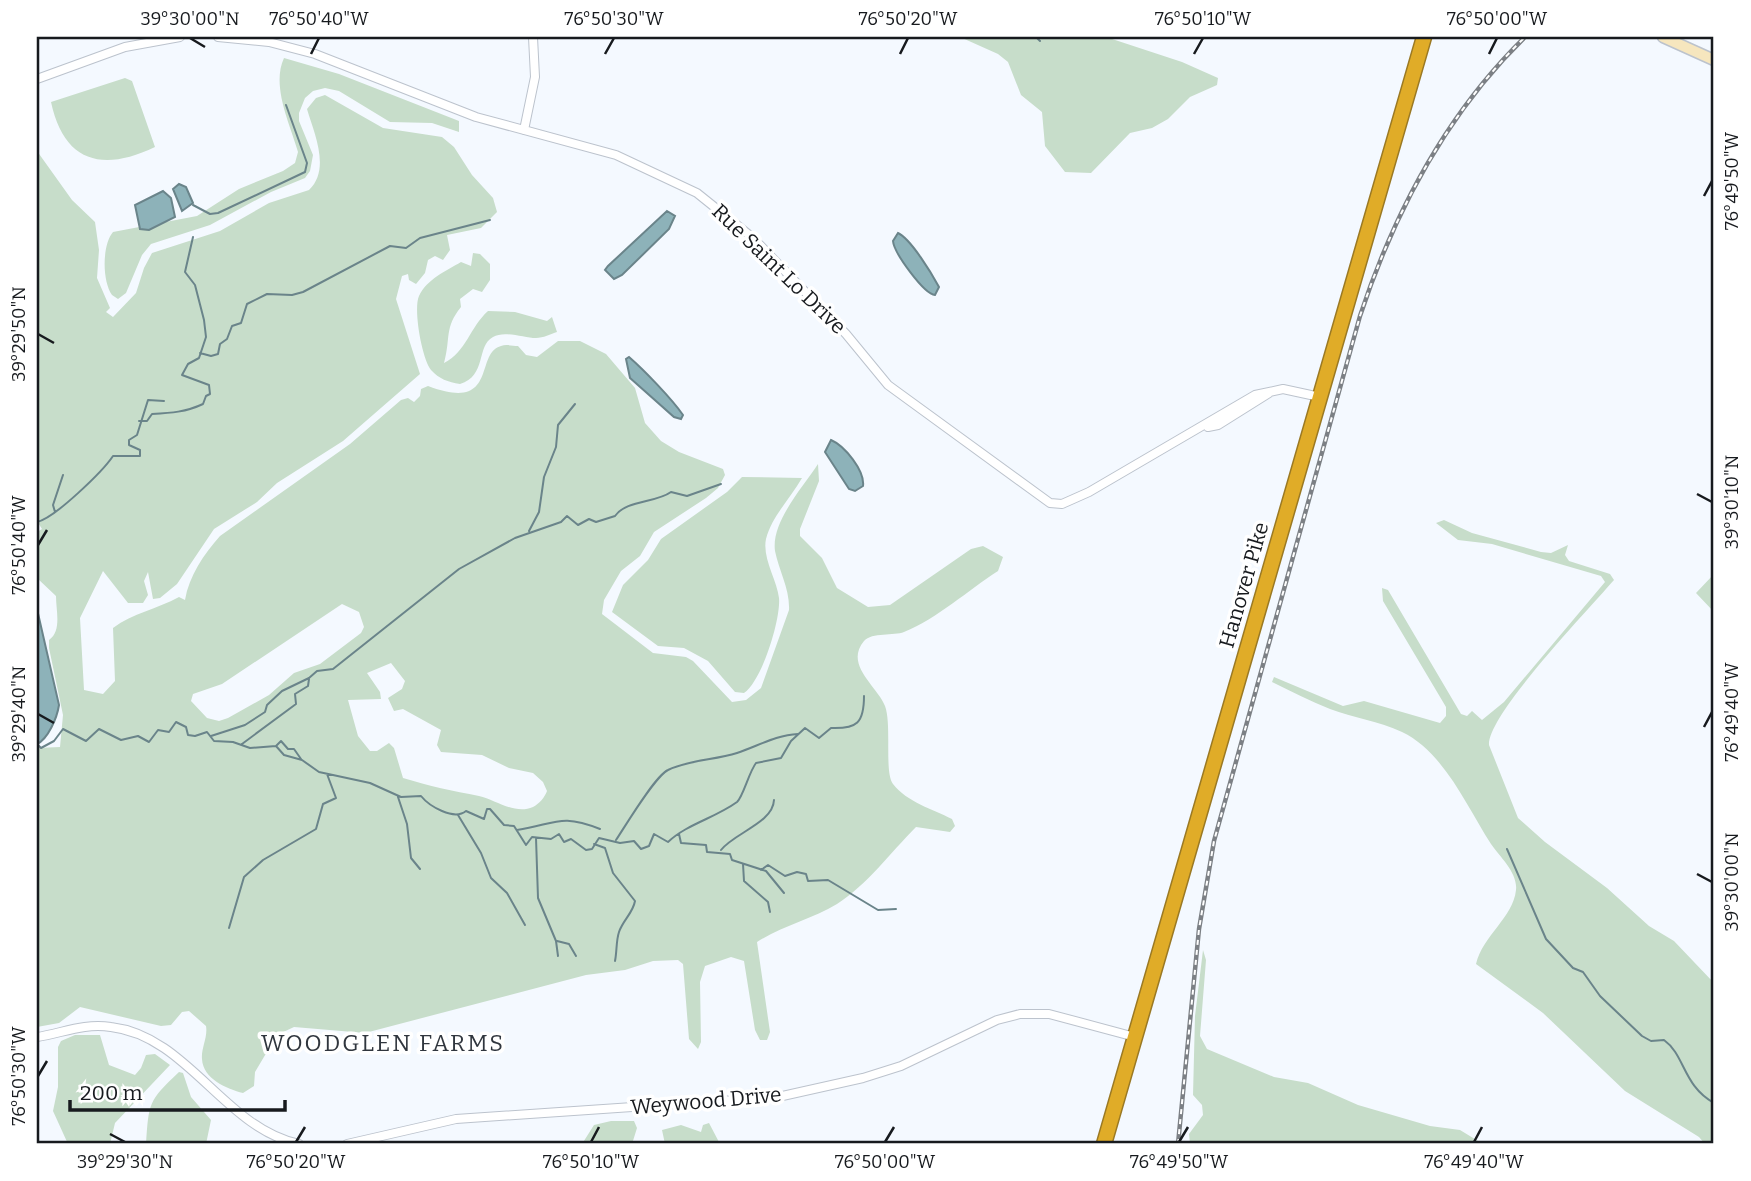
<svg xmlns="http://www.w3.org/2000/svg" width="1751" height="1181" viewBox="0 0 1751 1181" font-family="Bitter,serif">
<rect width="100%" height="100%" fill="#f4f9ff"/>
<path fill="#c7ddca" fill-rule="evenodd" d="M960 37H1106L1182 62 1218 78 1217 85 1190 97 1168 119 1152 128 1130 133 1091 173 1065 172 1045 146 1042 112 1021 95 1008 62 998 54Z
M284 58 339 74 459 121V132L432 123 390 122 339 91 325 88 313 91 305 98 299 113V121L313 155 310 171 305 178 271 192 210 225 151 244 142 255 126 293 118 299 112 295C102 281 102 245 113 232L197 216 239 189 283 171 295 163 298 152C290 124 271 86 284 58Z
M125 78 132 81 155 147C103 172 64 163 51 102Z
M325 95 383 128 442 137 454 147 472 175 493 198 497 212 481 228 447 235 450 250 443 260 435 256 428 260 425 273 416 284 409 280 408 274 402 276 396 299 420 374 343 441 277 483 257 502 214 529 177 584 160 598 153 599 148 572 144 581 148 595 143 603H128L103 571 80 618 84 690 103 694 115 681 113 628C133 613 157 609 179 597L185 600C189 576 204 554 220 536L350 444 401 400 408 398 414 402 420 396 421 389 428 386C499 413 474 353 501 346 506 344 513 346 518 346L526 355 537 357 558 341H580L606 354 635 388 645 423 661 441 679 452 723 469 725 475 718 488 706 498 654 532 640 556 621 571 604 600 602 614 653 653 686 657 693 661 732 702 746 700 761 688 789 610C790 589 779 571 775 551 771 522 803 487 818 464L819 481 800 529V536L822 558 837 588 868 607 890 605 971 549 983 546 1003 557 998 571C967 591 938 618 904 632 894 636 872 632 864 641 844 665 877 686 885 706 892 725 884 772 893 784 907 802 932 809 952 819L955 826 950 832 916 827C890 853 867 885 837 904 812 919 782 926 757 942L770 1032 767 1040H760L755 1030 744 961 731 957 705 966 700 982 701 1042 698 1049 689 1039 683 964 678 960 653 961 625 970 586 975 365 1033 294 1027 277 1035 255 1072 254 1086 243 1093C227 1089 203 1079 202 1059 201 1048 208 1037 206 1026L189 1011 182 1012 171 1025 161 1026 80 1007 59 1023 37 1027V748L60 747 63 715 49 648V640C62 631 56 611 56 596L37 578V532L42 529 37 521V151L72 200 95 222 99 250 97 278 110 308 106 312 113 317 136 293 144 268 152 253 220 231 269 203 309 190C331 169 314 133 307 109L316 98ZM342 604 359 612 364 627 361 633 320 664 294 673 269 695 228 718 219 721 207 718 191 701 193 694 222 684ZM391 663 405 681 402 689 388 698 394 711 403 709 441 730 437 745 441 752 482 755 509 768 533 773 543 782 547 791C545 797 539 804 533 807 515 815 496 800 479 796 453 791 429 786 403 778L394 748 389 743 377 751H370L358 736 348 700 381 699 380 692 367 673Z
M473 253 480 254 490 264V280L482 292 473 289 460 299 461 307C444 328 451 338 444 363 466 352 470 327 488 311L515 312 547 321 552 317 557 332C551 334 543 338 536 338 524 338 504 330 493 337 476 346 487 376 460 384 448 382 439 379 431 370 422 359 413 309 419 296 427 279 446 271 461 262L471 266Z
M742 477 802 478C790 499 772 516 766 539 762 558 777 580 779 598 781 619 762 681 744 693L735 692 708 661 684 648 658 646 612 612 623 585 648 560 661 539 727 492Z
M1444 520 1472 533 1541 552 1551 553 1568 545 1565 555 1569 561 1610 574 1614 580C1589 609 1487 715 1489 745L1518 818 1545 842 1607 888 1649 926 1674 941 1714 983V1144H1705L1699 1137 1625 1091 1543 1013 1476 964C1483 935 1513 918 1516 890 1518 873 1500 857 1491 844 1467 807 1444 752 1402 732 1379 721 1353 718 1330 709 1310 701 1291 691 1272 682L1274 677 1343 706 1364 701 1440 723 1446 716V707L1383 601 1382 588 1388 590 1461 714 1467 716 1472 711 1482 720 1504 702 1605 582 1601 576 1492 544 1458 540 1436 523Z
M1714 574V612L1696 593Z
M1203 950 1206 960 1200 1036 1207 1049 1274 1077 1308 1083 1358 1105 1430 1126 1460 1130 1483 1144H1190L1189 1134 1203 1115 1202 1105 1193 1095 1195 1016Z
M75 1035H100L109 1065 135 1075 141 1068 146 1055 155 1054 170 1065 115 1123 110 1144H68L53 1111 58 1087V1047L61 1041Z
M179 1072 183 1073 191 1097 211 1120 206 1144H146C149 1103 148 1101 179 1072Z
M611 1121H634L637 1128 632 1144H582L594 1125Z
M709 1123 720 1144H665L662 1130 681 1125 701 1132 703 1125Z"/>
<path fill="#8db2b9" stroke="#6a848a" stroke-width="2" d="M179 184 186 187 193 203 182 211 173 189Z
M163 191 171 198 175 217 149 230 140 229 135 205Z
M667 211 675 216 669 229 622 275 614 279 605 270 608 266Z
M898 233C911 239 932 274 939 287L935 295C924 294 894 253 893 241Z
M629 357C644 370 672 399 683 415L681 419 674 417 630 378 626 359Z
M831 440C845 446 865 471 863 486L855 491 849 489 825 452Z
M37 609 59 705C57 718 48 739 37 744Z"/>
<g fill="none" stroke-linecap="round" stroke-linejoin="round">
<path stroke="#6a848a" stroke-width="2" d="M1036 37 1040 41
M193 205 210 214 218 213 305 172 307 163 286 105
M200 353 211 356 218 354 220 344 227 339 232 326 241 323 247 304 267 294 292 295 303 292 390 246 406 248 420 238 490 220
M139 421H147L152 414C171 413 186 412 203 404L206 396 210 394 209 385 182 375 188 364 199 358 206 337 204 320 195 285 185 272 193 237
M55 512 53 505 63 475
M37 522C55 518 103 471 113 456H140V450L129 445V440L137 435 148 400 164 401
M529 531 539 512 544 477 556 447 558 425 575 404
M211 736 245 725 265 712 267 705 282 691 309 678 317 671 333 669 459 569 515 538 561 522 567 516 578 525 589 519 596 522 615 516C626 500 656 503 671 492L687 496 721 484
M37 744 41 748 54 741 63 729 86 741 99 729 121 740 138 736 149 742 158 730 169 732 176 722 186 727 188 735 195 736 207 732 214 741 233 742 250 748 276 746 281 741 288 749H294L301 759
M242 744 296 704 295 694 308 686 309 679
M276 746 284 755 302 760 319 772 370 783 401 797 421 796C429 806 454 821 466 811L484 819 487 809H490L504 825 514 826 526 845 532 837 551 839 559 834 564 842 571 839 586 850 592 849 599 838 620 843 634 841 641 849 649 846 654 834 668 842C687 824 715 818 737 802 743 797 749 772 756 763L781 758 791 741 805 728 819 738 831 728C857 729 864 723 864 696
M398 797 407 824 411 858 420 869
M458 815 481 853 491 878 507 893 525 925
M517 830C556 824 560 813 600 829
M679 834 681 843 706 845 707 852 730 854 732 860 766 871 784 893
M536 838 538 898 556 941 558 956
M616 840C626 825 655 776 668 770 688 760 715 760 737 753 758 746 776 735 798 734
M594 844 605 848 613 873 635 901C633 913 623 920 619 932 616 941 617 951 615 961
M1507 849 1546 939 1573 968 1583 972 1600 996 1642 1036 1651 1041 1664 1040C1685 1055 1683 1086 1714 1103
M721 850C734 833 773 823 774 800
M743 864 744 881 768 902 770 912
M761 870 768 865 785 876 797 872 806 874 808 881 828 880 878 910 896 909
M229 928 244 877 263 860 316 829 323 804 336 798 327 774
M557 941 569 944 576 956"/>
<defs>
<path id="street" d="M218 37 269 42 315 54 476 117 616 155 697 193 753 238 846 334 888 385 1050 503 1062 504 1089 492 1255 395 1283 389 1320 397
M37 79 125 47 180 37
M524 130 535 77 533 37
M1208 427 1218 425 1269 393
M37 1037C63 1033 83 1023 111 1027 188 1036 224 1128 299 1144
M347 1144 456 1119 778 1097 863 1078 901 1066 997 1020 1020 1014H1049L1135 1037"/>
<path id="secondary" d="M1663 37 1714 60"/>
<path id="highway" d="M1104 1144 1424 37"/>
</defs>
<use href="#street" stroke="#bcc3cd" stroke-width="10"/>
<use href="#secondary" stroke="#bcc3cd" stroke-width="13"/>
<use href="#highway" stroke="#9a7924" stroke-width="17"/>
<use href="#street" stroke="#fff" stroke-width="8"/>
<use href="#secondary" stroke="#f6e6be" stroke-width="10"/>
<use href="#highway" stroke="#e0ac28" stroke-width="14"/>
<defs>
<path id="rail" d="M1178 1144 1199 929 1214 841 1360 316C1394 213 1447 113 1525 37"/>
</defs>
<use href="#rail" stroke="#7c8085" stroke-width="4.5"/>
<use href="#rail" stroke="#fff" stroke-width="2" stroke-dasharray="5" stroke-linecap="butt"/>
</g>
<path fill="none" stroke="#171a1e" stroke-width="2.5" d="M190 38 205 47M311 54 319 38M605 54 614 38M900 54 908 38M1194 54 1203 38M1489 54 1497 38M1704 196 1712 181M38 334 54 343M1697 494 1712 502M38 545 47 530M38 714 54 723M1704 727 1712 712M1697 874 1712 882M38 1076 47 1061M110 1134 125 1142M296 1142 305 1127M591 1142 599 1127M885 1142 894 1127M1179 1142 1188 1127M1474 1142 1482 1127"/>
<g text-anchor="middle" stroke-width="7" stroke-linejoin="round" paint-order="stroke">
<g font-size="21" fill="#171a1e" stroke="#fff">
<text transform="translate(779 269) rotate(44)" y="7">Rue Saint Lo Drive</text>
<text transform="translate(1244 585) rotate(-74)" y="7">Hanover Pike</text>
<text transform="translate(706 1101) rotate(-5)" y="7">Weywood Drive</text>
</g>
<g font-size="23" letter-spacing="2" fill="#30363e" stroke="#fff">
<text x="383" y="1051">WOODGLEN FARMS</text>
</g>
</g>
<rect width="1751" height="1181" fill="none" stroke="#ffffff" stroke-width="77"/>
<path d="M70 1100v10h215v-10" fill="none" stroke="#171a1e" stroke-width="3.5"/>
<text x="80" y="1100" font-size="21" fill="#171a1e" stroke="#ffffff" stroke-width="5" paint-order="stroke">200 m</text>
<rect x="38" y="38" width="1674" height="1104" fill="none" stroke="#171a1e" stroke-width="2.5"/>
<g font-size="18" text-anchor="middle" fill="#171a1e">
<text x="190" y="25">39°30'00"N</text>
<text x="319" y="25">76°50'40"W</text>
<text x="614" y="25">76°50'30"W</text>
<text x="908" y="25">76°50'20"W</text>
<text x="1203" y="25">76°50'10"W</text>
<text x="1497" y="25">76°50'00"W</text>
<text transform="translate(1732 181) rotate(-90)" y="6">76°49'50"W</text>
<text transform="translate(19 334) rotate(-90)" y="6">39°29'50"N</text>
<text transform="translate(1732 502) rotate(-90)" y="6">39°30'10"N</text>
<text transform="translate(19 545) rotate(-90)" y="6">76°50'40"W</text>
<text transform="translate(1732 712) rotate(-90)" y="6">76°49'40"W</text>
<text transform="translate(19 714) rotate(-90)" y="6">39°29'40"N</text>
<text transform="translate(1732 882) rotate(-90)" y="6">39°30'00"N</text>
<text transform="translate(19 1076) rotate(-90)" y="6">76°50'30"W</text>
<text x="125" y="1168">39°29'30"N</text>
<text x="296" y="1168">76°50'20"W</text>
<text x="591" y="1168">76°50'10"W</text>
<text x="885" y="1168">76°50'00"W</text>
<text x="1179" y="1168">76°49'50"W</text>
<text x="1474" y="1168">76°49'40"W</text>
</g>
</svg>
